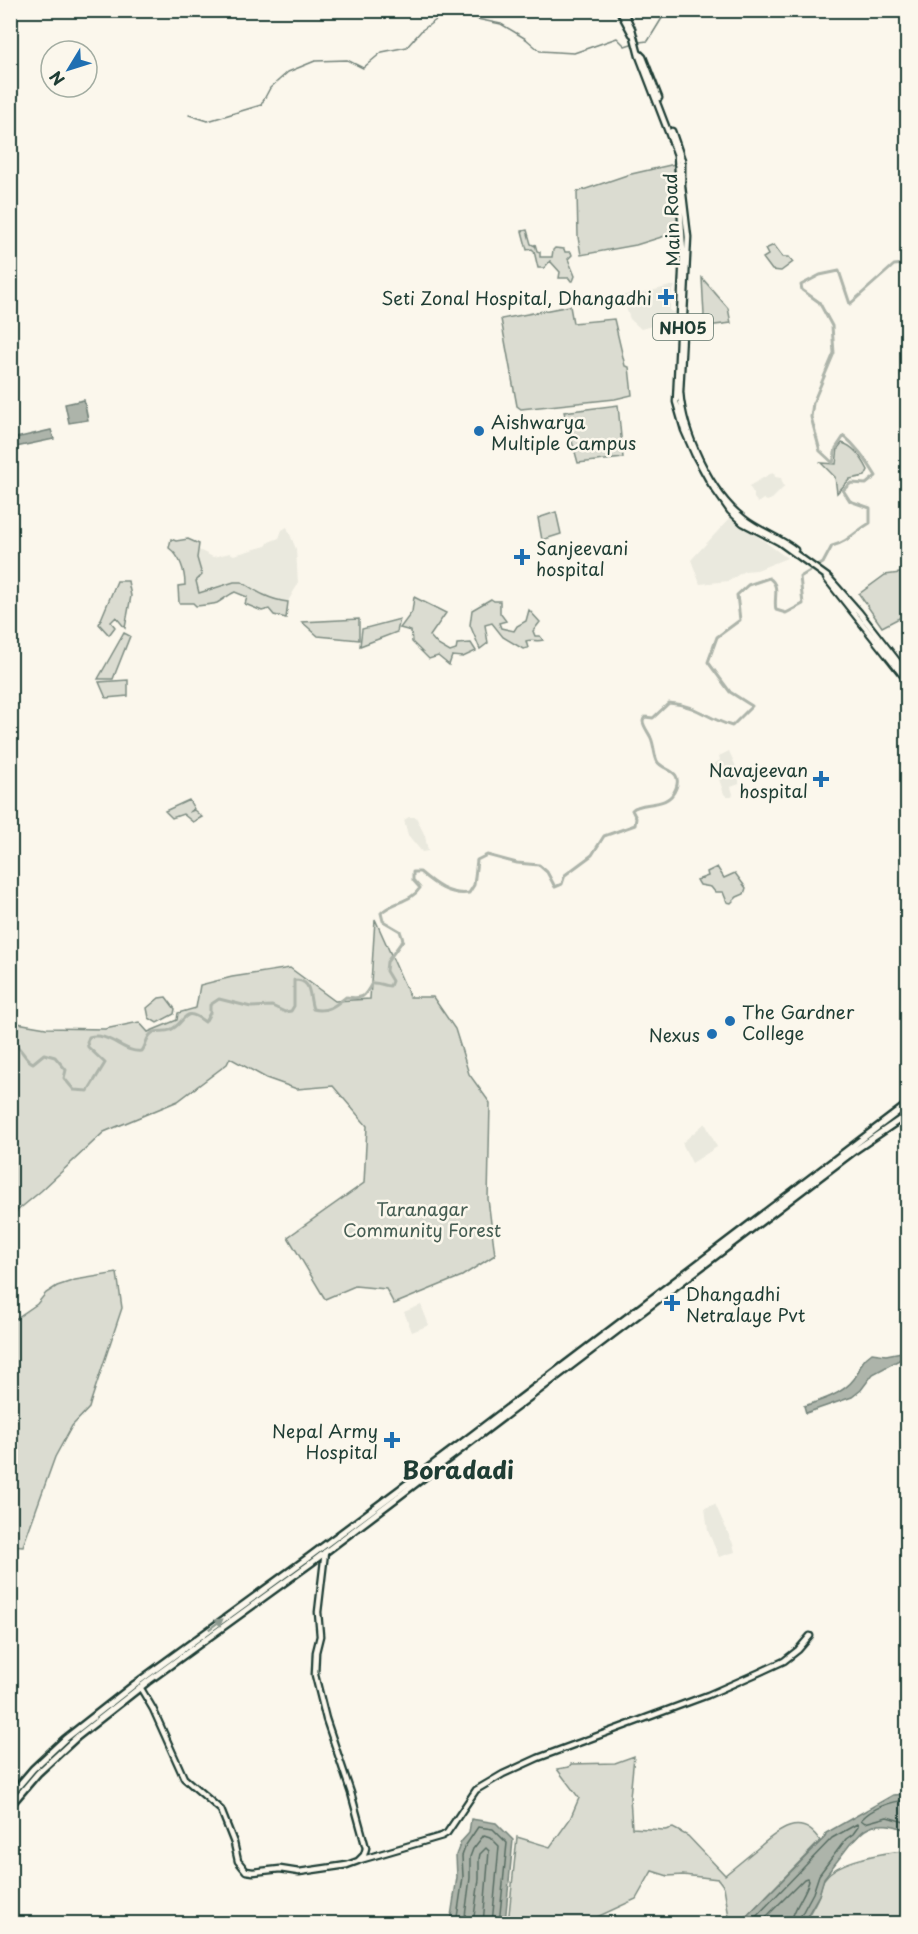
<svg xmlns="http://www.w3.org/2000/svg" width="918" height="1934" viewBox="0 0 918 1934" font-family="'Playpen Sans',sans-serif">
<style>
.built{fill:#eae9de}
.green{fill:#dbdcd1;stroke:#7d8c82;stroke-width:1.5}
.water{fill:#adb4aa;stroke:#74847b;stroke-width:1.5}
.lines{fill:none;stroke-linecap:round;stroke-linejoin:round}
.shore{stroke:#586d63;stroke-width:1.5}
.stream{stroke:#74847b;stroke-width:1.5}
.canal{stroke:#adb4aa;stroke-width:3}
.major-casing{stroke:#1f3d34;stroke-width:9}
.highway-casing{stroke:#1f3d34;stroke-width:10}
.major{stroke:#fbf7ec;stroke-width:4.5}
.highway{stroke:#fbf7ec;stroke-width:5}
.oneway{fill:#8d9a90}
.poi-dot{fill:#1f6fb2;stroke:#fbf7ec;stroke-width:2}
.labels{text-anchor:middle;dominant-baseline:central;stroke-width:5;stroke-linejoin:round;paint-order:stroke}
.shield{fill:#fbf7ec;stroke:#61756b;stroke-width:1.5}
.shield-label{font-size:16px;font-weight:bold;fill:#1f3d34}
.street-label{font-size:18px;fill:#1f3d34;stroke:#fbf7ec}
.poi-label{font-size:18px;fill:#1f3d34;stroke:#fbf7ec;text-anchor:end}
.park-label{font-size:18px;fill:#455d53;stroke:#fbf7ec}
.district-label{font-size:24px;font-weight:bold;fill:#1f3d34;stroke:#fbf7ec}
</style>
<rect width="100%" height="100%" fill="#fbf7ec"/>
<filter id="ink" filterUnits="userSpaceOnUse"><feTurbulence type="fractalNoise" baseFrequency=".0167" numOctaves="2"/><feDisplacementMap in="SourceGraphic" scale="12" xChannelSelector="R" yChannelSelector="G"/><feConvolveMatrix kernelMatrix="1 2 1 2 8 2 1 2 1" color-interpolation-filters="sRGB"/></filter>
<g filter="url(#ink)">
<path class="built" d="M 670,286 L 675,286 L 670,297 L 670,311 L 675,313 L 673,330 L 669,337 L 659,324 L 641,329 L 630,319 L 622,296 L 629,294 L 640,294 Z
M 774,473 L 775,477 L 781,478 L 784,487 L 772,499 L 767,501 L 763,499 L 758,503 L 754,498 L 754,494 L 749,486 L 770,474 Z
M 731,517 L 787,558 L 757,570 L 744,571 L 729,581 L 700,584 L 691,560 Z
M 287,527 L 296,549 L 298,584 L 287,603 L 280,604 L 247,590 L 202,595 L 194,582 L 199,550 L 213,557 L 230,553 L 234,555 L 266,546 L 269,542 L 279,538 L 282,530 Z
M 729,751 L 737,769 L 739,779 L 739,784 L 731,787 L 733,794 L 732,797 L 727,797 L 724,794 L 714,764 L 720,760 L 719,756 Z
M 409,817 L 416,817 L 425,836 L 428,851 L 422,852 L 408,835 L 404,820 Z
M 705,1123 L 717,1147 L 692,1163 L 682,1143 Z
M 421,1305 L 429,1325 L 412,1332 L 404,1312 Z
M 715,1504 L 733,1544 L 735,1552 L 719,1557 L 708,1531 L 705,1508 Z"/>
<path class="green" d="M 675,164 L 681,231 L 636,245 L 581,255 L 578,237 L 577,192 L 627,175 Z
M 527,230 L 531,244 L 535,246 L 535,244 L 537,251 L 540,252 L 540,257 L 552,257 L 553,250 L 555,248 L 564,249 L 565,252 L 571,252 L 572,255 L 568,259 L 575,276 L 573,281 L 571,281 L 569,278 L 559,278 L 560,272 L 550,261 L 544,268 L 538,268 L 534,251 L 532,249 L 527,250 L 522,231 Z
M 774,245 L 783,257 L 789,257 L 793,262 L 781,271 L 772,270 L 763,258 L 768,255 L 765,249 Z
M 702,278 L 728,308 L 731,323 L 698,327 L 704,315 Z
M 570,306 L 573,323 L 614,319 L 625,366 L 629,367 L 632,395 L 615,399 L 521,409 L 517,406 L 501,319 Z
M 618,405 L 623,458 L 578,463 L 564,412 Z
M 842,443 C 854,446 863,460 868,470 L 865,476 L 850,479 L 837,493 L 835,477 L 821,463 L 836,464 L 838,448 Z
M 556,512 L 561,534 L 542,540 L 538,518 Z
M 171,539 L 176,541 L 188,539 L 199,544 L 197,558 L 202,575 L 196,581 L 199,593 L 234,582 L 242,582 C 257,592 270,600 288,602 L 286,618 L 274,615 L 269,609 L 262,611 L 245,604 L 247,597 L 235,592 C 228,595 223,600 217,603 C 210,605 203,605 196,606 L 193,603 L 179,603 L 178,586 L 185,585 C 185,571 180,556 169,548 Z
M 907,572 L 907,614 L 882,627 L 859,594 L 885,575 Z
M 117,581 L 128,581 L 131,596 L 125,628 L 116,617 L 111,622 L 115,627 L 109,635 L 99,624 Z
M 414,597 L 446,613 L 430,636 L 438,645 L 450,652 L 456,650 L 457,644 L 471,643 L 476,651 L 463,657 L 452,656 L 449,665 L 438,656 L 429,659 L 412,642 L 411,631 L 400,628 L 412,612 Z
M 491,599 L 494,601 L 500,601 L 500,613 L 506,621 L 499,623 L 501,628 L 514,631 L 517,626 L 526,621 L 529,610 L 540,622 L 533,631 L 535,636 L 540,636 L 543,640 C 537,642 532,639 526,641 L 528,648 L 523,649 L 503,637 L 492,623 L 485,625 L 488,643 L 480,649 L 470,625 L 472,610 Z
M 359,619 L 359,640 L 318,636 L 302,622 Z
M 400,619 L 397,632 L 360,646 L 362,629 Z
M 124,633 L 130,636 L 113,679 L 98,679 Z
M 128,680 L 128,696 L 106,698 L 99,682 Z
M 189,800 L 194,809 L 189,812 L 194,810 L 202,817 L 193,822 L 183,814 L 172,818 L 165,811 Z
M 717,867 L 724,878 L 735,873 L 746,888 L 744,894 L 737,897 L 731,903 L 727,902 L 723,892 L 715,892 L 711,887 L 700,885 L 697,880 L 708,876 L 707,872 Z
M 375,919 L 410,997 L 433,997 L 455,1029 L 469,1074 L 490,1103 L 488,1199 L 495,1255 L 462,1276 L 394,1304 L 386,1289 L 355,1286 L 325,1299 L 288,1237 L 364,1183 L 367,1126 L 333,1086 L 297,1089 L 266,1078 L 230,1058 L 227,1064 L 178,1101 L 104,1132 L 41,1191 L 11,1216 L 11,1022 L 46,1028 L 105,1029 L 139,1022 L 148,1032 L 177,1020 L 178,1013 L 196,1008 L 200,985 L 232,977 L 290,968 L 335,1001 L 370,999 Z
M 166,997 L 175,1009 L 174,1014 L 157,1023 L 149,1018 L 147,1008 L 159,998 Z
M 117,1273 L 122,1308 L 91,1401 L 89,1408 L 72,1426 L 55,1457 L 23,1546 L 11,1545 L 11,1322 L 37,1304 L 46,1293 L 57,1286 L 75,1280 Z
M 634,1756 L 630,1797 L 632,1828 L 665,1830 L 673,1828 L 688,1836 L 725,1875 C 736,1866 747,1857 758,1848 C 778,1831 801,1811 820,1841 L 740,1923 L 730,1923 L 724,1887 L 718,1879 L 683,1875 L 668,1876 L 652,1871 L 636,1899 L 595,1918 L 569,1921 L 568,1923 L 508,1924 L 517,1837 L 550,1847 L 570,1819 L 579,1798 L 557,1769 L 569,1767 L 571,1764 L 615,1763 Z
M 907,1851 L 907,1923 L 803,1924 C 809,1914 815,1905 819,1895 C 821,1890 821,1882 825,1878 C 838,1860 886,1852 907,1851 Z"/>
<path class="water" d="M 84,400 L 88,420 L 69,423 L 65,404 Z
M 51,430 L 54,439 L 11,448 L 11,439 Z
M 907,1351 L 907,1358 L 901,1359 L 873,1374 L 861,1390 L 852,1397 L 806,1413 L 804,1406 C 820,1401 843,1394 854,1379 C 862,1368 858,1363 872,1353 L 886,1355 Z
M 893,1795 L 907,1794 L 907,1830 C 893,1825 879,1821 865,1830 C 860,1833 857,1839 851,1843 L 824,1878 L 819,1895 L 803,1923 L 740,1923 L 825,1837 L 826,1833 Z
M 471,1819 L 496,1823 L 513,1840 L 505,1923 L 450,1923 L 457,1877 L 456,1855 L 461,1842 L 469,1833 Z"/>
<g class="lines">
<path class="shore" d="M 908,1800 C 891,1801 872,1808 861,1820 L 865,1823 L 887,1817 L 908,1823
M 456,1924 L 463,1877 L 462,1856 L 466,1845 L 478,1827 L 493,1829 L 507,1843 L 499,1924
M 464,1924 L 470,1878 L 470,1857 L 473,1849 L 484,1835 L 490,1837 L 499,1846 L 492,1924
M 473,1924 L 479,1879 L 479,1859 L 480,1854 L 486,1848 L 489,1851 L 483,1924
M 749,1924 L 832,1838 L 857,1824 L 858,1827 L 853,1834 L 846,1839 L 819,1875 L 813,1893 L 799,1919 L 798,1924
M 759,1924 L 804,1879 L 807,1878 L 809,1881 C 805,1896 792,1909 791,1924"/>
<path class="stream" d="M 468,10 L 477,19 L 501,24 L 526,39 L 540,51 L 574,53 L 617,38 L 625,46 L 634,43
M 639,42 L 648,41 L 667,10
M 189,115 L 208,121 L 261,105 L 270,88 L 288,72 L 315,61 L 347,60 L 363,68 L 382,52 L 407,47 L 422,30 L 436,20 L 442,10"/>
<path class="canal" d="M 10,1041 C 23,1047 23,1059 33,1063 L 44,1054 L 55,1057 L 66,1070 L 64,1078 L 74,1090 L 88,1091 L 105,1063 L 88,1047 L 87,1042 L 89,1037 C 109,1031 124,1054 142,1051 C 146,1046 146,1038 151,1034 C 156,1029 164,1033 170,1030 C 187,1023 182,1004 205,1022 L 210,1013 L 210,1005 L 219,999 L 251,1007 L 272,1006 L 285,1012 L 291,1011 L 294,1006 L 294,980 C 313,980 308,995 313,1009 C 327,1013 336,1005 346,997 C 363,999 364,998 372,983 C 379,982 383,986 390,986 L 392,981 L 386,971 L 387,962 L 403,940 L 400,931 L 383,921 L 381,913 C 392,902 411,902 420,888 L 413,880 L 413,872 L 420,872 C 434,884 449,896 469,893 L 474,885 L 477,860 L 487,855 L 517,863 L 539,865 L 547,872 L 555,887 L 562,884 L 565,875 L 592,855 L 604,836 L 635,825 L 636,818 L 632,810 C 642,800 668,810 676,788 C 683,769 662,771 657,761 C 654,754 654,745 651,738 C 649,733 643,726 643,721 C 643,720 644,718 645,717 L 653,718 L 669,703 C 697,705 708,719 732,726 L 752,706 L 730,692 L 708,662 L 717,637 L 740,620 L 737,595 L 748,585 L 769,578 C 781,586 773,598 776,610 L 786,613 L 803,604 L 800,577 L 823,563 L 832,546 C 848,542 856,531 870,523 L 870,508 L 850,501 L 843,490 L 851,483 L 866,484 L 876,476 C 867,461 857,447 844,436 L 836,448 L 833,463 L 820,451 L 811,417 L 813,403 L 834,353 L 832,326 L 819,302 L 802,290 L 801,285 L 820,275 L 839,271 L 850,304 L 894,265 L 904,264 L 908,272"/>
<defs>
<path id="major" d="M 619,10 L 632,34
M 623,10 L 632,29 L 639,56 L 677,155 L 683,252 L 676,402 L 684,430 L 695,455 L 711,484 L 730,511 L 743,523 L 779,542 L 829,578 L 859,612 L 908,675
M 640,54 L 643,57 L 659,98
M 672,131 L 682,160 L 682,186 L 688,237 L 680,392 C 683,433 710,493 744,519 C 759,531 779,537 795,550
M 826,578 L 908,682
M 140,1687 L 153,1709 L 184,1778 L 221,1810 L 234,1843 L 238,1861 L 246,1871 L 253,1872 L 280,1869 L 299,1872 L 347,1865 L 358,1861 L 364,1855 L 366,1848 L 351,1793 L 326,1719 L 315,1675 L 316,1652 L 320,1636 L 318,1612 L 325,1552
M 360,1860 L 442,1836 L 447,1833 L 476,1790 L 503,1774 L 538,1758 L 708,1695 L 758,1673 L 784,1661 L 798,1650 L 810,1636"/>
<path id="highway" d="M 10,1796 L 33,1769 L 65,1739 L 135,1684 L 309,1557 L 463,1442 L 908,1104
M 10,1806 L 38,1773 L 77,1737 L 147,1682 L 311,1563 L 854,1151 L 908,1114"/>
</defs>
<use href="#major" class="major-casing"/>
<use href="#highway" class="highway-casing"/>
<use href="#major" class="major"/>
<use href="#highway" class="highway"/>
</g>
<defs><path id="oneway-solid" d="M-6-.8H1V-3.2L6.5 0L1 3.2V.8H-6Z" transform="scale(1.5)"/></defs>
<use class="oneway" href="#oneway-solid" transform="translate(216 1624) rotate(-37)"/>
</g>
<g class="poi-dot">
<path d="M663 288h6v6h6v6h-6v6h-6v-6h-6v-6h6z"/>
<circle cx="479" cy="431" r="6"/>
<path d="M519 548h6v6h6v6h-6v6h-6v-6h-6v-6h6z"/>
<path d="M818 770h6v6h6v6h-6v6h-6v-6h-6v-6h6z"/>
<circle cx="730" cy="1021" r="6"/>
<circle cx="712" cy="1034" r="6"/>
<path d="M669 1294h6v6h6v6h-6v6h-6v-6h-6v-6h6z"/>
<path d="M389 1431h6v6h6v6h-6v6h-6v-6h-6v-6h6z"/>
</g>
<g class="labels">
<rect class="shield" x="653" y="314" width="60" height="26" rx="4.5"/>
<g class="shield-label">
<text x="683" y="327">NH05</text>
</g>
<g class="street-label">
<text transform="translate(671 220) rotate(-92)">Main Road</text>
</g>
<g class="poi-label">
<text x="652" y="297">Seti Zonal Hospital, Dhangadhi</text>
<text x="491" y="421" text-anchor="start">Aishwarya<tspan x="491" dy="21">Multiple Campus</tspan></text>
<text x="536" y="547" text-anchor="start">Sanjeevani<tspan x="536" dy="21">hospital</tspan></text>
<text x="808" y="769">Navajeevan<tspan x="808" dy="21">hospital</tspan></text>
<text x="742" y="1011" text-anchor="start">The Gardner<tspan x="742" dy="21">College</tspan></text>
<text x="700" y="1034">Nexus</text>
<text x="686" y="1293" text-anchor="start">Dhangadhi<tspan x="686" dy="21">Netralaye Pvt</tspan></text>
<text x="378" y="1430">Nepal Army<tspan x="378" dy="21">Hospital</tspan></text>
</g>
<g class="park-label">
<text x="422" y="1208">Taranagar<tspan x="422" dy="21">Community Forest</tspan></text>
</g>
<g class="district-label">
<text x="458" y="1469">Boradadi</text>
</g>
</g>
<rect width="918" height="1934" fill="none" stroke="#fbf7ec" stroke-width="36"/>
<rect x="18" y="18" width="882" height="1898" fill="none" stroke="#1f3d34" stroke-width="2" filter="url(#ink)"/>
<g transform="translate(69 69) rotate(232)"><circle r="28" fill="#fbf7ec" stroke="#a3ada2" stroke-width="1.5"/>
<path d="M0-4.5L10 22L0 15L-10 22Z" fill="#1f6fb2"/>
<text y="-9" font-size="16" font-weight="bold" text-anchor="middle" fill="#1f3d34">N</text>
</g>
</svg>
